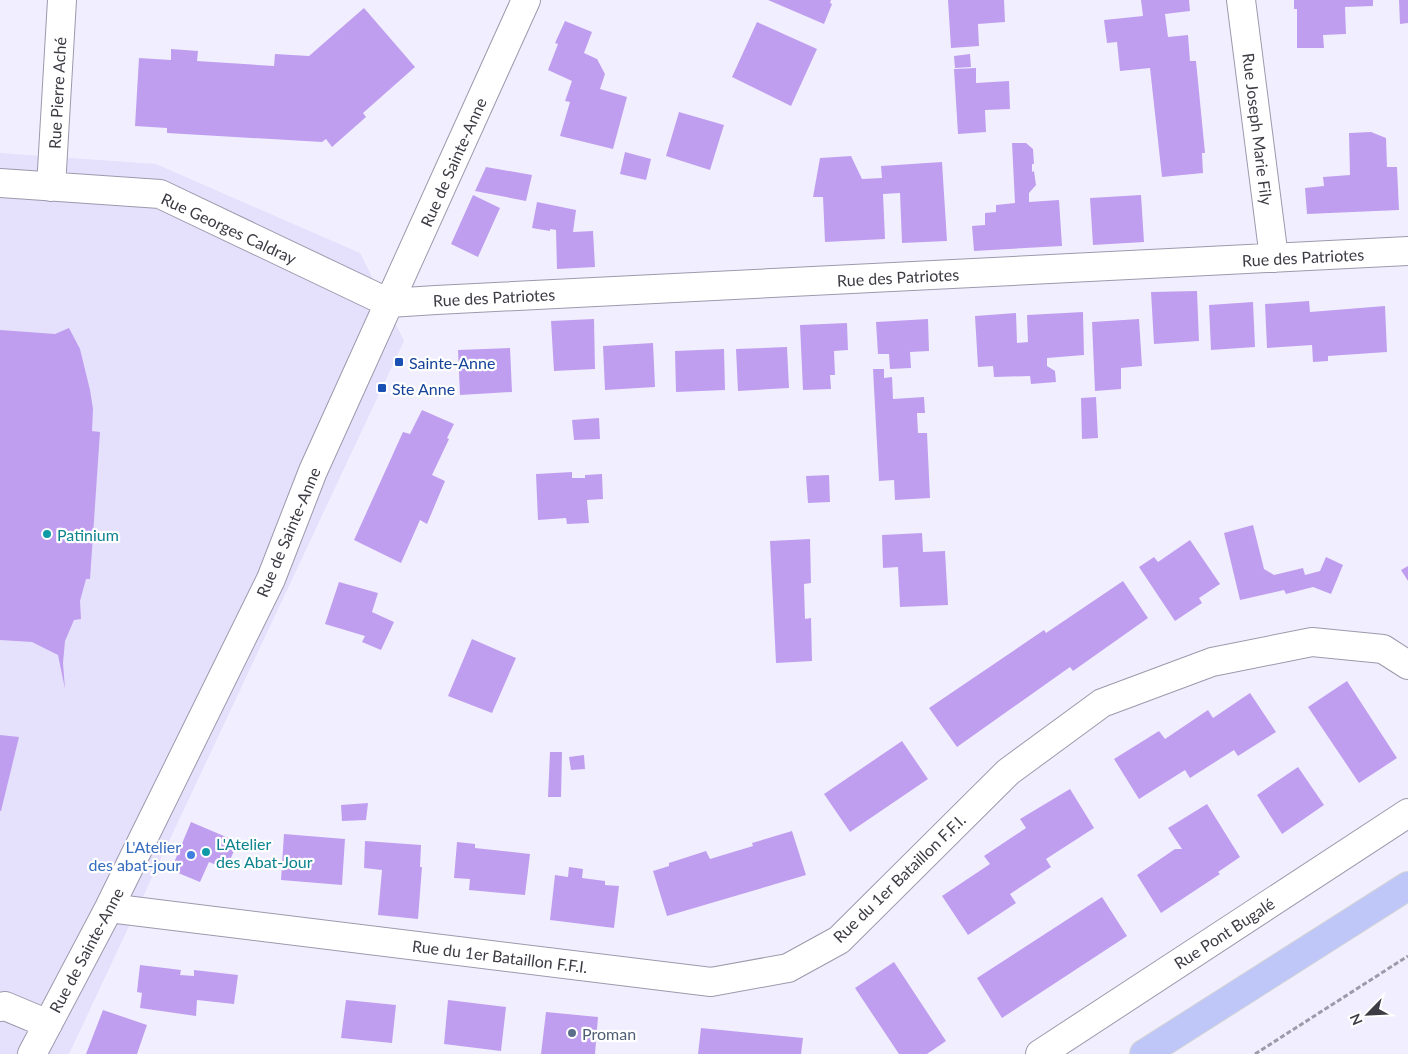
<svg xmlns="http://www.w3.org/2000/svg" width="1408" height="1054" viewBox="0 0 1408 1054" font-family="Lato,sans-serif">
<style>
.built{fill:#e5e0fc}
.building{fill:#c09eef}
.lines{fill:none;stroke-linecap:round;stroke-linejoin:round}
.minor-casing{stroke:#9c99ac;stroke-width:30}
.major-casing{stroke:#d4d4d6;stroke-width:30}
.path{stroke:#9d9ba8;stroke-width:3;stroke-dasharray:5 2.5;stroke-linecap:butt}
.minor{stroke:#fff;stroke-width:28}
.major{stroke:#bec7f7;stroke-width:28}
.transit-dot{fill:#1a4fb4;stroke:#fff;stroke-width:2}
.culture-dot{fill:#0f9aa8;stroke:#fff;stroke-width:2}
.shop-dot{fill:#3f7fe0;stroke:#fff;stroke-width:2}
.service-dot{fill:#5c6f8a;stroke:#fff;stroke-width:2}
.labels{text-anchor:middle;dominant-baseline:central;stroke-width:4.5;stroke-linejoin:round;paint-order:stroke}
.street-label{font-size:16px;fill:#3d3b43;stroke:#fff}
.transit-label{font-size:16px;fill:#164399;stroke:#fff;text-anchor:start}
.culture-label{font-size:16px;fill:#0d838f;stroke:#fff;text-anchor:start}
.shop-label{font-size:16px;fill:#366cbe;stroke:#fff;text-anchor:end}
.service-label{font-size:16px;fill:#4e5e75;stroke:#fff;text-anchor:start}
</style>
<rect width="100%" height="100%" fill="#f1efff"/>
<path class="built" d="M 0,153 L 156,164 L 360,253 L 404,341 L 69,1054 L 0,1054 Z"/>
<path class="building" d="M 768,0 L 831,0 L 830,3 L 832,4 L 824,24 Z
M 948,0 L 1004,0 L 1005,22 L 978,24 L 979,46 L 951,48 Z
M 1141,0 L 1189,0 L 1190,11 L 1165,14 L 1168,37 L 1188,35 L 1190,61 L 1196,61 L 1205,153 L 1202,153 L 1203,173 L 1162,177 L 1150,68 L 1120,71 L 1117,42 L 1107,43 L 1104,20 L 1143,16 Z
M 1294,0 L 1373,0 L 1373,6 L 1345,7 L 1346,34 L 1323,35 L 1324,48 L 1297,48 L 1297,9 L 1294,9 Z
M 1399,0 L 1408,0 L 1408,23 L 1400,24 Z
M 364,8 L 415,67 L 363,113 L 366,117 L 332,147 L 326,139 L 322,142 L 167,133 L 167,128 L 135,126 L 139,58 L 171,60 L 171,49 L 198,51 L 197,61 L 274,66 L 275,54 L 309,56 Z
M 565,21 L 592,32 L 584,53 L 597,59 L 605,74 L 600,89 L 627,97 L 613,149 L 560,136 L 570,102 L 565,101 L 572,81 L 548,70 L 558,44 L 555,43 Z
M 757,22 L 817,49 L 791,106 L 732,77 Z
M 970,54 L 971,67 L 955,68 L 954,56 Z
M 976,68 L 976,83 L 1009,81 L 1010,109 L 985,110 L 986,132 L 958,134 L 954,69 Z
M 679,112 L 724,125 L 710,170 L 666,156 Z
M 1371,132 L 1386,138 L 1387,167 L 1397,167 L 1399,210 L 1307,214 L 1305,188 L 1324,186 L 1323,177 L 1350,175 L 1349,133 Z
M 1012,143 L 1026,143 L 1033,149 L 1034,164 L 1032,164 L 1032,172 L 1034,171 L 1036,185 L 1029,193 L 1029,202 L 1059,200 L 1062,246 L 974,251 L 972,226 L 985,225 L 985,213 L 996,212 L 996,205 L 1015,203 Z
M 625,152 L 651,159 L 646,180 L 620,174 Z
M 851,156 L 862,179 L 882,178 L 881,166 L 942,162 L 947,241 L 902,243 L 900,193 L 883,194 L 885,239 L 825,242 L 823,197 L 813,197 L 820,158 Z
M 486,167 L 532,175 L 526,201 L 475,191 Z
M 473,195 L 500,208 L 478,257 L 451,244 Z
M 1141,195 L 1144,242 L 1093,245 L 1090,198 Z
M 537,202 L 576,210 L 573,232 L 593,231 L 595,267 L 557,269 L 556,230 L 550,229 L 550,231 L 532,228 Z
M 1197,291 L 1199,341 L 1154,344 L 1151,292 Z
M 1309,301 L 1310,312 L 1385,306 L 1387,352 L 1328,356 L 1328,361 L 1313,362 L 1312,345 L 1267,348 L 1265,304 Z
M 1253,302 L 1255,347 L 1211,350 L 1209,305 Z
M 1083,312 L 1084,355 L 1047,358 L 1047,366 L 1055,371 L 1056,382 L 1031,384 L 1030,376 L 994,377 L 993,366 L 978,367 L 975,316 L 1016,313 L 1017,343 L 1028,342 L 1027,315 Z
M 594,319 L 595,369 L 554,371 L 551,321 Z
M 928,319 L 929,351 L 910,352 L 911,368 L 890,369 L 889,354 L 878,354 L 876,322 Z
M 1139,319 L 1142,366 L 1121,368 L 1121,389 L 1095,391 L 1092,322 Z
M 847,323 L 848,350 L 834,351 L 835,375 L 830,375 L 831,389 L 803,390 L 800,325 Z
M 69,328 L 80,349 L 90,390 L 93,409 L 92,431 L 100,432 L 90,579 L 86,579 L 80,601 L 81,619 L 74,620 L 65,641 L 63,663 L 65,689 L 58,655 L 32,642 L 0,640 L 0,330 L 55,334 Z
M 653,343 L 655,387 L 605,390 L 603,346 Z
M 787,347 L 789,388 L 738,391 L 736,349 Z
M 510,348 L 512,392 L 460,395 L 458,350 Z
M 724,349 L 725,390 L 676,392 L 675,351 Z
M 873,369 L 884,369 L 884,378 L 892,377 L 893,399 L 924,397 L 925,413 L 917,413 L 918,433 L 927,433 L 930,498 L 895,500 L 894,480 L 879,481 Z
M 1096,397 L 1098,438 L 1082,439 L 1081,398 Z
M 422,410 L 454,424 L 447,438 L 449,439 L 432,475 L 445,481 L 427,524 L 420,520 L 401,563 L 354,540 L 403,432 L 410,434 Z
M 599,418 L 600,439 L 574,440 L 572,420 Z
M 572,472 L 572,478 L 585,478 L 585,475 L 602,474 L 603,499 L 587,500 L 589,523 L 567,524 L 566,518 L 538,520 L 536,474 Z
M 829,475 L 830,502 L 808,503 L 806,476 Z
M 1253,525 L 1264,569 L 1274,575 L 1303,568 L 1305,575 L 1320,571 L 1326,557 L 1343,565 L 1331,594 L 1313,587 L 1286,594 L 1284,590 L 1240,600 L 1224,533 Z
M 922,533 L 923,552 L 945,551 L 948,605 L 900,607 L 898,567 L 883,568 L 882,535 Z
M 810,539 L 811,583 L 804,584 L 805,619 L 811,618 L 812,661 L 776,663 L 770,541 Z
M 1190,540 L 1220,584 L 1199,598 L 1202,603 L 1175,621 L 1139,567 L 1154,557 L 1158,562 Z
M 1408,566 L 1408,581 L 1401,570 Z
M 1123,581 L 1148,618 L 1073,671 L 1070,667 L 957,747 L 929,708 L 1044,630 L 1046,633 Z
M 339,582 L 378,593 L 372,612 L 394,622 L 381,650 L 362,642 L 365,636 L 325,624 Z
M 472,639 L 516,658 L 492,713 L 448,696 Z
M 1347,681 L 1397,758 L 1359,783 L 1308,707 Z
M 1250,693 L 1276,732 L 1238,756 L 1234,750 L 1190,778 L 1185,770 L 1139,799 L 1114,759 L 1159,731 L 1165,739 L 1208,710 L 1213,718 Z
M 0,735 L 19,737 L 1,811 L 0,811 Z
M 902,741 L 928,779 L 850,832 L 824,794 Z
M 550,752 L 562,752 L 561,797 L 548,797 Z
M 584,755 L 585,769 L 571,770 L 569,757 Z
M 1298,767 L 1324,805 L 1282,834 L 1257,795 Z
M 1070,789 L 1094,828 L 1046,859 L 1051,867 L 1010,894 L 1016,903 L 968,935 L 942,896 L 990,864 L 984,856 L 1026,828 L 1020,819 Z
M 368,803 L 366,820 L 342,821 L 341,805 Z
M 1207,804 L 1240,857 L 1218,872 L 1220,874 L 1161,913 L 1137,875 L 1175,849 L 1182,849 L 1168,828 Z
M 191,822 L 238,842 L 226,869 L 209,862 L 200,882 L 171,870 Z
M 792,831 L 806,875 L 667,916 L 653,871 L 669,866 L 669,863 L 706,851 L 710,859 L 753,846 L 752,843 Z
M 284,834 L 345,839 L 342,885 L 281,880 Z
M 365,841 L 421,845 L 420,867 L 422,867 L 418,919 L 378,915 L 382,870 L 364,868 Z
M 457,842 L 475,844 L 475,848 L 530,854 L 525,895 L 469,890 L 470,879 L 454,878 Z
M 569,867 L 583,869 L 582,878 L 605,881 L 605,885 L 619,886 L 614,928 L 550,920 L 555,875 L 568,877 Z
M 1102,897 L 1127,936 L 1002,1018 L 977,978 Z
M 894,962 L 946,1041 L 927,1054 L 899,1054 L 855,988 Z
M 140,965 L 181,970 L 180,975 L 194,976 L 194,970 L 238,975 L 234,1004 L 197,1000 L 196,1016 L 140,1008 L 142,993 L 137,992 Z
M 346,1000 L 396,1005 L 392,1043 L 341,1038 Z
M 448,1000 L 506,1007 L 501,1051 L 444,1044 Z
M 103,1010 L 147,1025 L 137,1054 L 86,1054 Z
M 546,1012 L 598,1017 L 595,1054 L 541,1054 Z
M 701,1028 L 803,1038 L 801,1054 L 698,1054 Z"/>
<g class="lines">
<defs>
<path id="minor" d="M 1241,0 L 1274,258
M 0,183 L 160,194 L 389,303 L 436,300 L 1408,251
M 51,187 L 62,0
M 109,908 L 711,982 L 788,968 L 839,940 L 1008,772 L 1102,703 L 1212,662 L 1312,642 L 1383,649 L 1408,665
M 0,1007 L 5,1006 L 48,1024
M 32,1054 L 109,908 L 271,579 L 313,471 L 526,0
M 1040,1054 L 1408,813"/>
<path id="major" d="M 1144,1054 L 1408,886"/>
</defs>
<use href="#minor" class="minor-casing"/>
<use href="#major" class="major-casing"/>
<path class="path" d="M 1255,1054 L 1408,956"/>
<use href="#minor" class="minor"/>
<use href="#major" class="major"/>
</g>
<g class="transit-dot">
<rect x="394" y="357" width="10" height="10" rx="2.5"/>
<rect x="377" y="383" width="10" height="10" rx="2.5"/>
</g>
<g class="culture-dot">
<circle cx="47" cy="534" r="5"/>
<circle cx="206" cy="852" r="5"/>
</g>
<circle class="shop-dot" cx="191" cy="855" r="5"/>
<circle class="service-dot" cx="572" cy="1033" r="5"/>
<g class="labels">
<g class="street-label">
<text transform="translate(57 93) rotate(-87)">Rue Pierre Aché</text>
<text transform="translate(1258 129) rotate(83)">Rue Joseph Marie Fily</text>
<text transform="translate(453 162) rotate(-66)">Rue de Sainte-Anne</text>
<text transform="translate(229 228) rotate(25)">Rue Georges Caldray</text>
<text transform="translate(1303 257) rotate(-3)">Rue des Patriotes</text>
<text transform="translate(898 277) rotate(-3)">Rue des Patriotes</text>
<text transform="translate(494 297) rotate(-3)">Rue des Patriotes</text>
<text transform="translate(288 532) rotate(-67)">Rue de Sainte-Anne</text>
<text transform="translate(899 878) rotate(-44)">Rue du 1er Bataillon F.F.I.</text>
<text transform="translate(1224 933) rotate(-33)">Rue Pont Bugalé</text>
<text transform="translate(86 950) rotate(-62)">Rue de Sainte-Anne</text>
<text transform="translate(500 956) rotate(7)">Rue du 1er Bataillon F.F.I.</text>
</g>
<g class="transit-label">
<text x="409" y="362">Sainte-Anne</text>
<text x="392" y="388">Ste Anne</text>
</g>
<g class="culture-label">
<text x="57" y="534">Patinium</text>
<text x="216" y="843">L'Atelier<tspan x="216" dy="18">des Abat-Jour</tspan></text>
</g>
<g class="shop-label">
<text x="181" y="846">L'Atelier<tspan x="181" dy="18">des abat-jour</tspan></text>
</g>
<g class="service-label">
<text x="582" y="1033">Proman</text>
</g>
</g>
<g transform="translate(1368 1014) rotate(246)" stroke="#ffffff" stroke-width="4" paint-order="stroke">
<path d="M0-4L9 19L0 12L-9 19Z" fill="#3d3b43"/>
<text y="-8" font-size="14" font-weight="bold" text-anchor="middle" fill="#3d3b43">N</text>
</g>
</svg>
